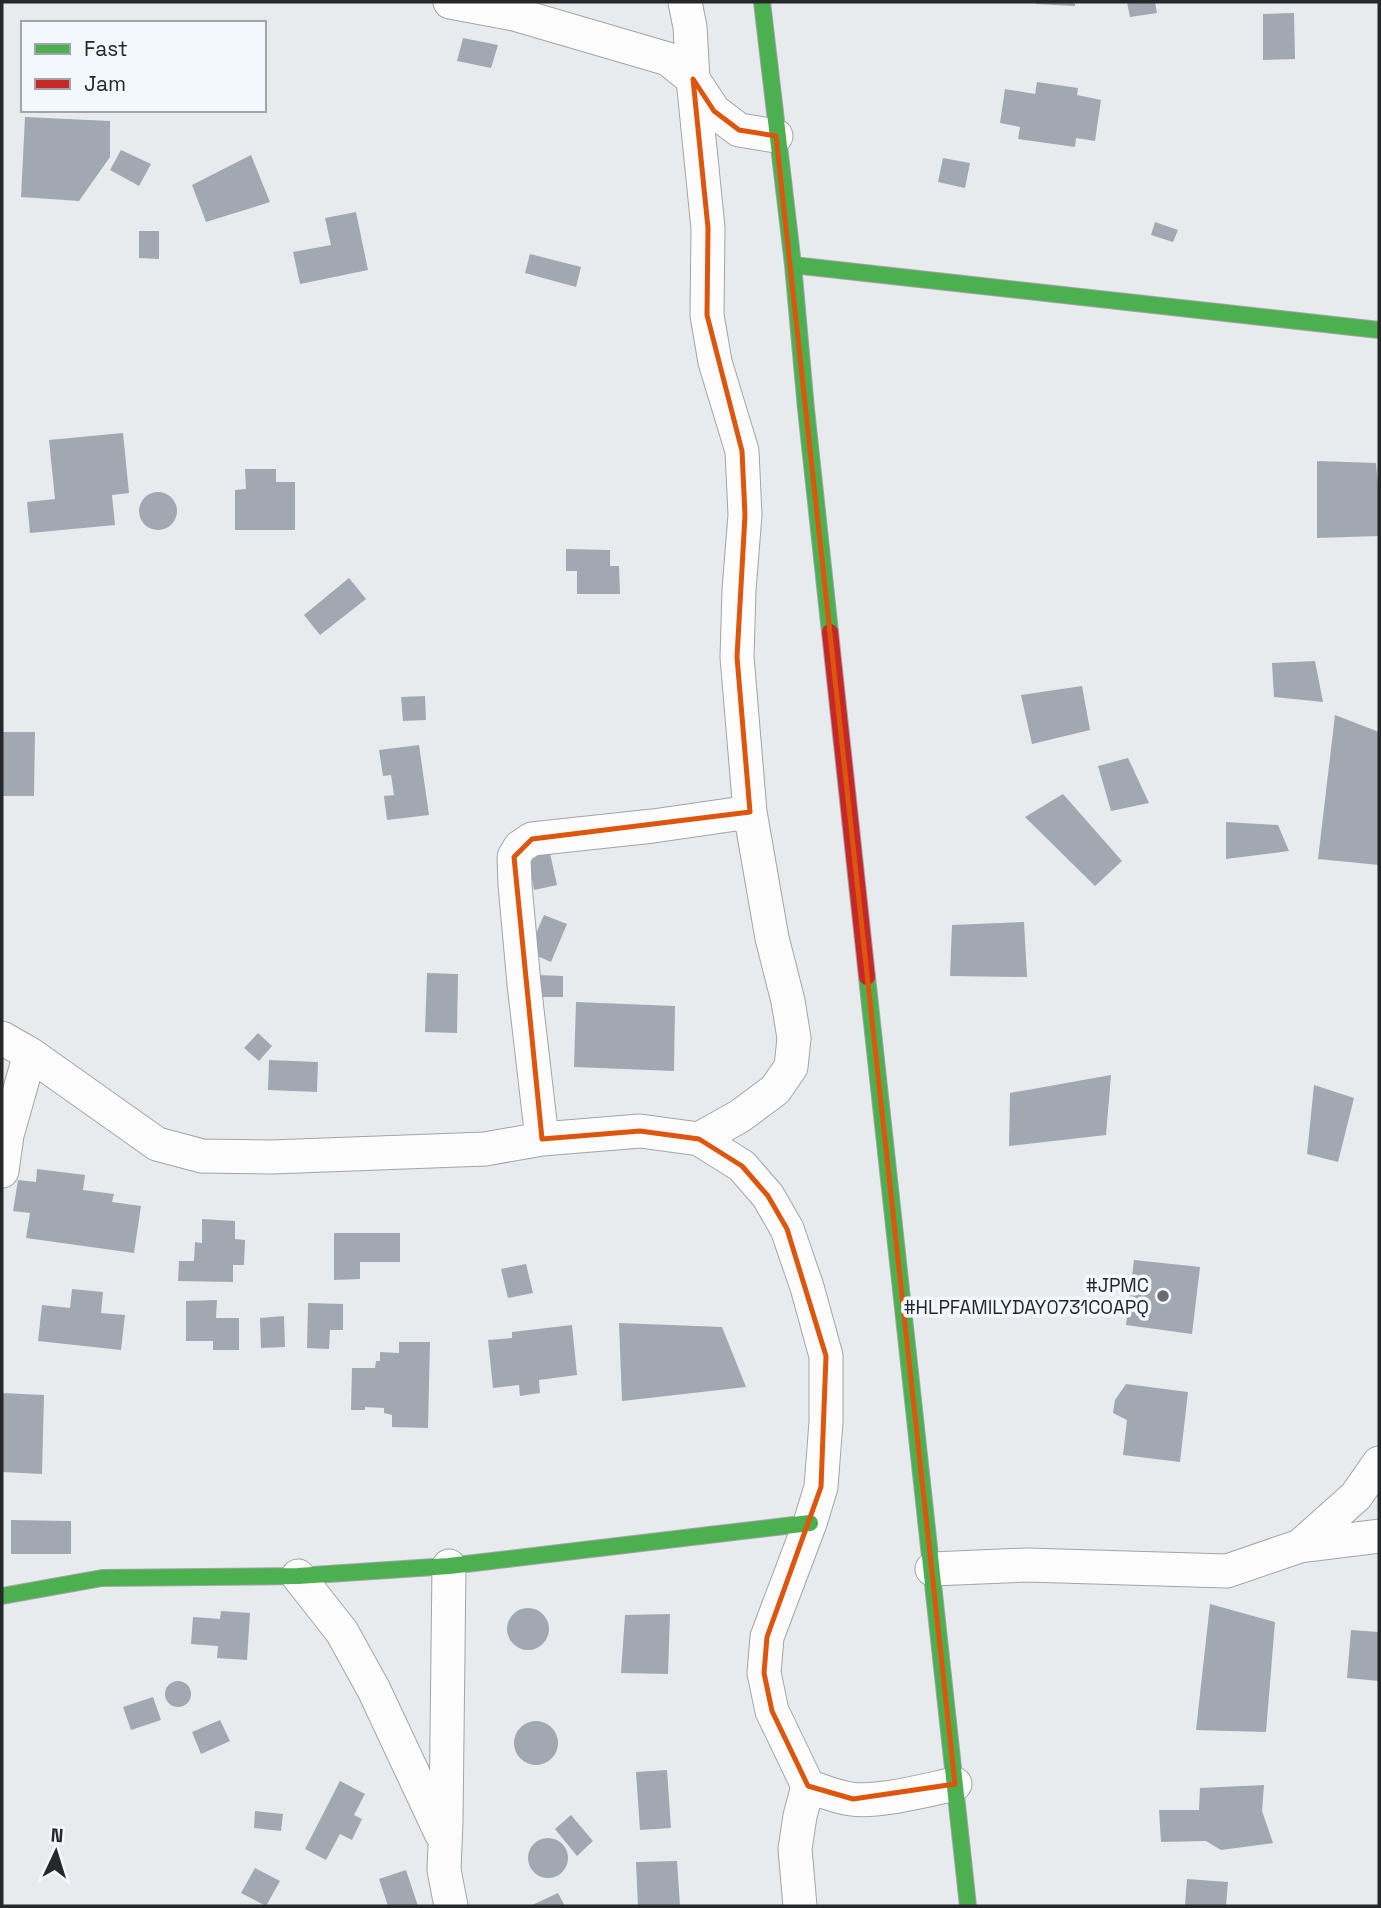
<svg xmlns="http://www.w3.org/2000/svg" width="1381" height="1908" viewBox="0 0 1381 1908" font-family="'Space Grotesk',sans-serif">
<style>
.building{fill:#a1a8b2}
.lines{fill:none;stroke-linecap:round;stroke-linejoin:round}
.street-casing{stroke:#a2a4a6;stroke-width:35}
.fast-casing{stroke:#a2a4a6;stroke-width:18}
.jam-casing{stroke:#a2a4a6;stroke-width:18}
.street{stroke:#fcfcfc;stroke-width:33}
.fast{stroke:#4caf50;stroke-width:16}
.jam{stroke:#c62828;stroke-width:16}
.marked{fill:none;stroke:#de560d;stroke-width:5;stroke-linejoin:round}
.poi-dot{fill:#696c6e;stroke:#f3f7fe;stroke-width:2.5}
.labels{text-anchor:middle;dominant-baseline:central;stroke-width:7;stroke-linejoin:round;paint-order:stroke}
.poi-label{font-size:19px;fill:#252729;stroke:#f3f7fe;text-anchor:end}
</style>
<rect width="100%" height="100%" fill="#e8ebee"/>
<path class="building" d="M 1036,2 L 1075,2 L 1075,6 L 1036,4 Z
M 1127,2 L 1155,2 L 1157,13 L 1130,17 Z
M 1294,13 L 1295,59 L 1263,60 L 1263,14 Z
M 463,38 L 498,45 L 491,68 L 457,61 Z
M 1037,82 L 1078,88 L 1077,95 L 1101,100 L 1095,141 L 1076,138 L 1075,147 L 1018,139 L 1020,127 L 1000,123 L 1005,89 L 1035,94 Z
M 25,117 L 110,121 L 110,157 L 79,201 L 21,197 Z
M 121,150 L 151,164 L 139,186 L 110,170 Z
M 251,155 L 270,202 L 206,222 L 192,185 Z
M 943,158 L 970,163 L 965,188 L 938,182 Z
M 356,212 L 368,270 L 300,284 L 293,252 L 331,245 L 325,218 Z
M 1155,222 L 1178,230 L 1173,242 L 1151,235 Z
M 139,231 L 159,231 L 159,259 L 139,258 Z
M 530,254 L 581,267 L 576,287 L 525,273 Z
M 123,433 L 129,493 L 112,495 L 115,525 L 30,533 L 27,502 L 55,499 L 49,440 Z
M 1317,461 L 1376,463 L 1379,494 L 1379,536 L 1317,538 Z
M 245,469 L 276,469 L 276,482 L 295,482 L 295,530 L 235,530 L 235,490 L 246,489 Z
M139 511a19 19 0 1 1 38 0a19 19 0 1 1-38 0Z
M 566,549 L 610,550 L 610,566 L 619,566 L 620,594 L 577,594 L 577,571 L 566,571 Z
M 349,578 L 366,599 L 320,635 L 304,615 Z
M 1315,661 L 1323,702 L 1274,697 L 1272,663 Z
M 1082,686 L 1090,730 L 1032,744 L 1021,695 Z
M 425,696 L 426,720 L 403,721 L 401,697 Z
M 1335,715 L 1379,732 L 1379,865 L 1318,859 Z
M 2,732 L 35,732 L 34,796 L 2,796 Z
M 419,745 L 429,815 L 387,820 L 384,796 L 394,795 L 391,775 L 383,776 L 379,750 Z
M 1128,758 L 1149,803 L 1111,811 L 1098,766 Z
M 1063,794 L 1122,861 L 1095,886 L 1025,817 Z
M 1226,822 L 1278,825 L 1289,851 L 1226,859 Z
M 550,853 L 557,885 L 534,890 L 528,858 Z
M 544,915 L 567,924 L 551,962 L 528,952 Z
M 1024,922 L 1027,977 L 950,976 L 952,925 Z
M 427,973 L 458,974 L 457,1033 L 425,1032 Z
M 538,975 L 563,976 L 563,997 L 538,997 Z
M 576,1002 L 675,1006 L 674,1071 L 574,1067 Z
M 258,1033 L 272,1046 L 259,1061 L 244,1048 Z
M 269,1060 L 318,1062 L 317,1092 L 268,1090 Z
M 1111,1075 L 1106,1135 L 1009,1146 L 1010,1093 Z
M 1314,1085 L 1354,1098 L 1338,1162 L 1307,1154 Z
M 37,1169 L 85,1175 L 83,1190 L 114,1194 L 112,1202 L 141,1206 L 134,1253 L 26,1238 L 30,1213 L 13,1211 L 18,1180 L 36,1182 Z
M 202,1219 L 235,1221 L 235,1239 L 245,1240 L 244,1265 L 233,1265 L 233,1282 L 178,1281 L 179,1261 L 194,1261 L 195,1242 L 202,1243 Z
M 334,1233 L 400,1233 L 400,1262 L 360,1262 L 360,1279 L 334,1280 Z
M 1134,1260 L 1200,1267 L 1192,1334 L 1126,1325 Z
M 526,1264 L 533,1293 L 508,1298 L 501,1269 Z
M 72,1289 L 103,1292 L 101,1313 L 125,1315 L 121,1350 L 38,1341 L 42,1305 L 70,1308 Z
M 217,1300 L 216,1318 L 239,1318 L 239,1350 L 213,1350 L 213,1341 L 186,1341 L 186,1301 Z
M 308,1303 L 343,1304 L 343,1330 L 330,1330 L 329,1349 L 307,1348 Z
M 284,1316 L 285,1347 L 261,1348 L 260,1318 Z
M 619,1323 L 722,1327 L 746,1387 L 622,1401 Z
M 572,1325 L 577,1375 L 539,1380 L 540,1393 L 520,1396 L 519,1385 L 493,1388 L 488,1340 L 512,1338 L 512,1332 Z
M 399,1342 L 430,1342 L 428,1428 L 392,1427 L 392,1415 L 384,1413 L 384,1408 L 365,1407 L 365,1410 L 351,1410 L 352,1368 L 375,1368 L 376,1361 L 380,1361 L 380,1352 L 399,1353 Z
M 1126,1384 L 1188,1392 L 1180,1462 L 1123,1455 L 1127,1420 L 1113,1413 L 1115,1400 Z
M 2,1393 L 44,1395 L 42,1474 L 2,1472 Z
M 11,1520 L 71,1521 L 71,1554 L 11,1554 Z
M 1210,1604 L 1275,1622 L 1266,1732 L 1196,1730 Z
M507 1629a21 21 0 1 1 42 0a21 21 0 1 1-42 0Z
M 221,1611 L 250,1613 L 247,1660 L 217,1658 L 218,1646 L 191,1644 L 193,1617 L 220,1619 Z
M 670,1614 L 668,1674 L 621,1673 L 625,1615 Z
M 1351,1630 L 1379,1632 L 1379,1681 L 1347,1678 Z
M165 1694a13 13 0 1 1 26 0a13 13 0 1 1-26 0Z
M 153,1697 L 161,1720 L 131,1730 L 123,1707 Z
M 220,1720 L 230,1741 L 201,1754 L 192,1732 Z
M514 1743a22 22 0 1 1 44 0a22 22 0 1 1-44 0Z
M 667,1770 L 671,1828 L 640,1830 L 636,1772 Z
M 340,1781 L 365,1794 L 354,1815 L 362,1819 L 352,1840 L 340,1834 L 326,1860 L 305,1849 Z
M 1264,1785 L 1262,1811 L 1273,1843 L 1221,1850 L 1206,1841 L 1161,1842 L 1159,1810 L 1199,1810 L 1200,1788 Z
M 255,1811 L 283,1814 L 281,1831 L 254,1828 Z
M 571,1815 L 593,1841 L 577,1856 L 555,1829 Z
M528 1858a20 20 0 1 1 40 0a20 20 0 1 1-40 0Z
M 677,1861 L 680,1906 L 638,1906 L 636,1862 Z
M 255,1868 L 280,1881 L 266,1906 L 241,1893 Z
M 406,1870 L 418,1906 L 388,1906 L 379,1879 Z
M 1187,1879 L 1228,1882 L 1226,1906 L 1185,1906 Z
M 558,1893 L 565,1906 L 530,1906 Z"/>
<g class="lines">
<defs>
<path id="street" d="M 450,2 L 514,14 L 668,59 L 693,79 L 714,111 L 739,130 L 776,136
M 685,2 L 690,27 L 693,79 L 708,228 L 707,315 L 715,362 L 742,451 L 745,515 L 739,590 L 737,657 L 750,812 L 772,938 L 788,1001 L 794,1038 L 791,1067 L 775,1090 L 740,1116 L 699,1139
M 2,1038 L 30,1054 L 157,1144 L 202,1156 L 272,1157 L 485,1149 L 542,1139 L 640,1131 L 699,1139 L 742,1166 L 768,1196 L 787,1229 L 807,1287 L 826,1356 L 826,1422 L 821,1487 L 810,1523 L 767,1637 L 764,1673 L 772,1711 L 808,1786 C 822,1791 836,1797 851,1799 C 879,1803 926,1790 955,1784
M 542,1139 L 524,984 L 515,885 L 514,857 L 520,847 L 532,839 L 653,826 L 750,812
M 2,1171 L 7,1135 L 30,1054
M 1300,1546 L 1379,1536
M 449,1566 L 446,1821 L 444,1870 L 451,1906
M 932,1569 L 1027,1565 L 1227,1571 L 1300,1546 L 1356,1496 L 1379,1463
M 298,1576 L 342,1632 L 374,1690 L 441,1833
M 800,1906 L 795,1849 L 800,1816 L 808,1786"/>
<path id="fast" d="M 762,2 L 793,265 L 806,409 L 830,632
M 793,265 L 1379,330
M 867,977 L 968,1906
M 2,1596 L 102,1578 L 298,1576 L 449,1566 L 810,1523"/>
<path id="jam" d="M 830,632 L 867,977"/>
</defs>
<use href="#street" class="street-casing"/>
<use href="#fast" class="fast-casing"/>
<use href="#jam" class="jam-casing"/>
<use href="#street" class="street"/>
<use href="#fast" class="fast"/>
<use href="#jam" class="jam"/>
</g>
<path class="marked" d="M 693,79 L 714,111 L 739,130 L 776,136 L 955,1784 L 853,1799 L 808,1786 L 772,1711 L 764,1673 L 767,1637 L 821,1487 L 826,1356 L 787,1229 L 768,1196 L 742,1166 L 699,1139 L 640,1131 L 542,1139 L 514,857 L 532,839 L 750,812 L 737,657 L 745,515 L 742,451 L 707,315 L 708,228 Z"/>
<circle class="poi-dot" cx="1163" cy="1296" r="7"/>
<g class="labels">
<g class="poi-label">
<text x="1149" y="1285">#JPMC<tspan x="1149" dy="22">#HLPFAMILYDAY0731COAPQ</tspan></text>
</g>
</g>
<rect width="1381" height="1908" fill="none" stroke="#252729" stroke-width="7"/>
<rect x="21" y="21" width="245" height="91" fill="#f3f7fe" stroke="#a1a4a9" stroke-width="2"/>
<rect x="35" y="44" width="35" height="10" fill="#4caf50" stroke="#a1a4a9" stroke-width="2"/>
<text x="84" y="56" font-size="21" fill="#252729">Fast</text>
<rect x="35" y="79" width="35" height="10" fill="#c62828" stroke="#a1a4a9" stroke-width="2"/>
<text x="84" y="91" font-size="21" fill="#252729">Jam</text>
<g transform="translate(56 1852) rotate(4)" stroke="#f3f7fe" stroke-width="5" paint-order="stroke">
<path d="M0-5L12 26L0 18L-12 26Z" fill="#252729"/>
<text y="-10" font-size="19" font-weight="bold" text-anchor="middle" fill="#252729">N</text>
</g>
</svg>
